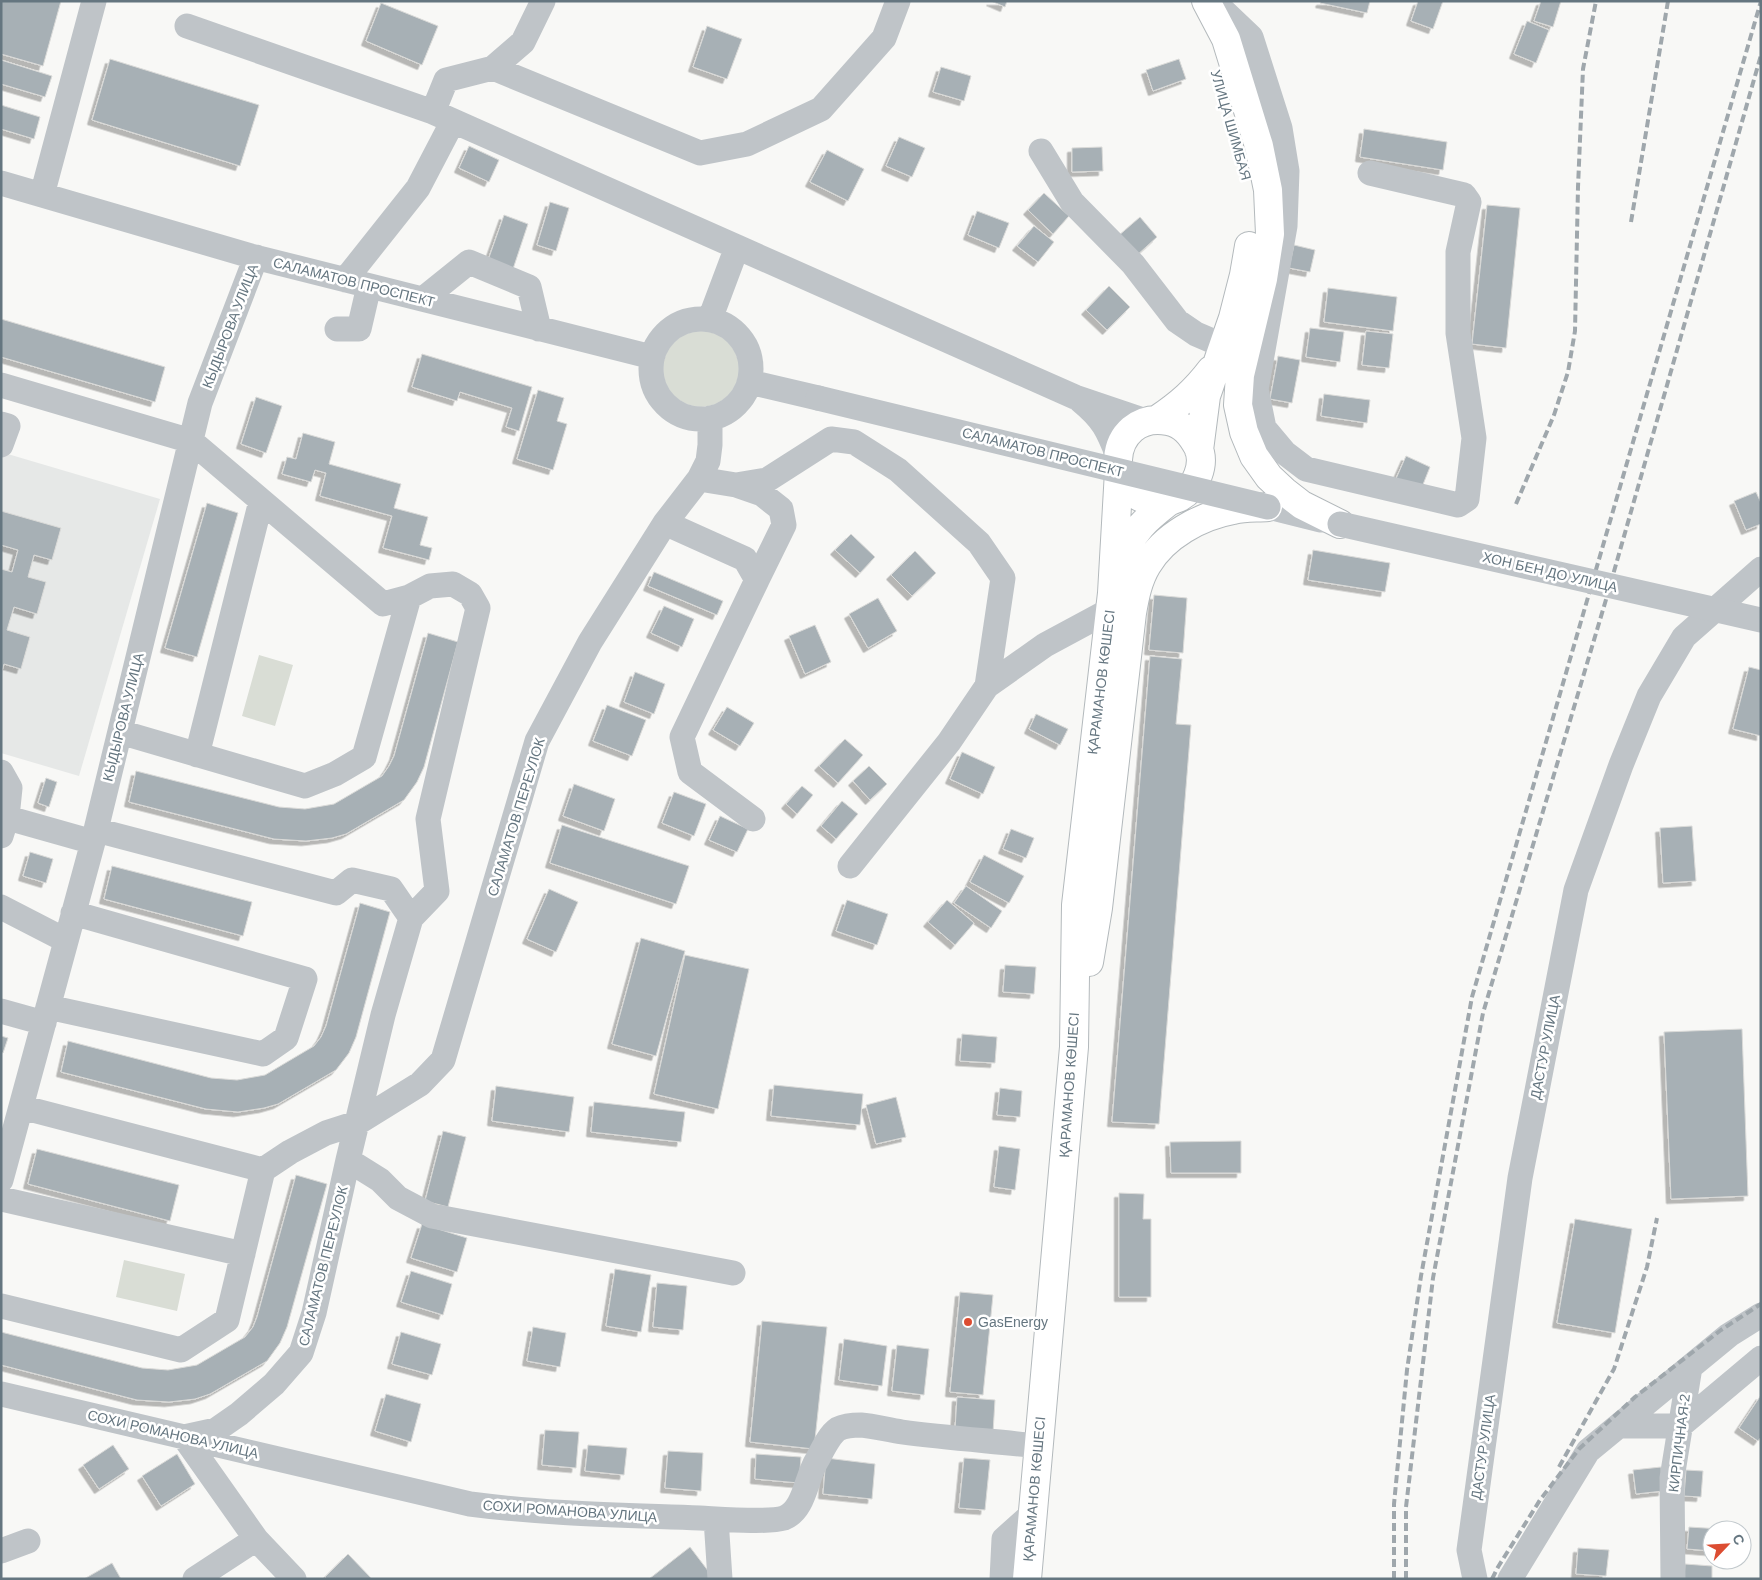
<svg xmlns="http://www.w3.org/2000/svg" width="1762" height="1580" viewBox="0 0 1762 1580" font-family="Arial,sans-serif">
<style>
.built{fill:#e6e8e7}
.green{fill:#d9ddd5}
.building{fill:#a7b0b5;stroke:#dadad8;filter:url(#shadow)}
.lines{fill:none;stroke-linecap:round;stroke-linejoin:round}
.major-casing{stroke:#b3b9bc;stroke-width:30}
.minor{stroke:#bfc4c8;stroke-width:25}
.major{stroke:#fff;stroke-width:28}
.rail{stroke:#9fa7ac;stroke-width:4;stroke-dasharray:8 4;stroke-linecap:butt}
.minor-bridge{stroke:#bfc4c8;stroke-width:25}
.poi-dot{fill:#dc4d32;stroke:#fff;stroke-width:2}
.labels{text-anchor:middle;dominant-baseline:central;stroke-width:5;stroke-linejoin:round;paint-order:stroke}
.street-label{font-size:14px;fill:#657680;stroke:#fff}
.poi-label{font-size:14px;fill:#657680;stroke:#fff;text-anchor:start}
</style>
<defs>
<filter id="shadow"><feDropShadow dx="-4.5" dy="4.5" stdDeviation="0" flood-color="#0004"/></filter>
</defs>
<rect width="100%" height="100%" fill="#f8f8f6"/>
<path class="built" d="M 1,452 L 160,499 L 79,776 L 1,753 Z"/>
<path class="green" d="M663 369a38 38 0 1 1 76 0a38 38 0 1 1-76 0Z
M 259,655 L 293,665 L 275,726 L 242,716 Z
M 124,1260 L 185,1274 L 177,1311 L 116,1297 Z"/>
<path class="building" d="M 1,1 L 61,1 L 43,66 L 1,54 Z
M 991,1 L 1007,1 L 1005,7 Z
M 1321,1 L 1370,1 L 1367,13 L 1320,3 Z
M 1418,1 L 1443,1 L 1433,29 L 1411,21 Z
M 1541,1 L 1561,1 L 1553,27 L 1534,21 Z
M 381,3 L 438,26 L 422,65 L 366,41 Z
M 1527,21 L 1549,30 L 1536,63 L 1514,54 Z
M 707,26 L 742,39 L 727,79 L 693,67 Z
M 110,59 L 259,105 L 240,166 L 92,120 Z
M 1179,59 L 1186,79 L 1153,91 L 1146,70 Z
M 1,60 L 52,76 L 45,97 L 1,84 Z
M 941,67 L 971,76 L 964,101 L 933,92 Z
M 1,105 L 40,117 L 34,139 L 1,129 Z
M 1364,129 L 1447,142 L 1443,170 L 1360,157 Z
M 899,137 L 925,148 L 912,177 L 886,166 Z
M 469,146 L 499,160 L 489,182 L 459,168 Z
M 1102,147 L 1103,171 L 1072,172 L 1072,148 Z
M 827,150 L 864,169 L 848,201 L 810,182 Z
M 1044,193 L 1069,216 L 1053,234 L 1028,210 Z
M 550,202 L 569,208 L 556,251 L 537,245 Z
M 1487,205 L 1520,208 L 1506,348 L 1472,344 Z
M 977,211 L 1009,223 L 999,248 L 968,235 Z
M 504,215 L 528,224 L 512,272 L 487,263 Z
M 1140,217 L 1157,237 L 1135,257 L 1117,237 Z
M 1034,226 L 1054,242 L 1038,262 L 1017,246 Z
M 1294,245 L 1315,250 L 1310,272 L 1289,268 Z
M 1109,286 L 1130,307 L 1107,330 L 1086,310 Z
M 1328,288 L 1397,297 L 1393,331 L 1324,322 Z
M 1,319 L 165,367 L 155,402 L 1,357 Z
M 1310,328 L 1344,332 L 1340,362 L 1306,357 Z
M 1366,331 L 1393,334 L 1389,368 L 1362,365 Z
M 422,354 L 532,387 L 519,431 L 506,427 L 512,408 L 460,392 L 457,401 L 412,387 Z
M 1278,356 L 1300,360 L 1292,403 L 1270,399 Z
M 538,390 L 564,398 L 557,421 L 567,424 L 553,470 L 517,459 Z
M 1324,394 L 1370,400 L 1367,423 L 1321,416 Z
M 256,397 L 282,406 L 266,453 L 241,444 Z
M 303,433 L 335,442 L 329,464 L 401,484 L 394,508 L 428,517 L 420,545 L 432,548 L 429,560 L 383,548 L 392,516 L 320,496 L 326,473 L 315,470 L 311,482 L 282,474 L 287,457 L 296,459 Z
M 1406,456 L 1430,467 L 1420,492 L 1395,481 Z
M 1756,492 L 1761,503 L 1761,524 L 1746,530 L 1734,501 Z
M 207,503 L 238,513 L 197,657 L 165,648 Z
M 1,511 L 61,528 L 52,560 L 34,555 L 28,577 L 46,582 L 37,614 L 14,607 L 7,630 L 30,637 L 21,669 L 4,664 L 1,674 L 1,569 L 12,572 L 18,550 L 1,545 Z
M 851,534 L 875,557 L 860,573 L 835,550 Z
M 1313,550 L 1390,563 L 1385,592 L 1308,580 Z
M 915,551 L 936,573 L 912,596 L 891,575 Z
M 654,572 L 723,601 L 717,615 L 648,586 Z
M 1154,595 L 1187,598 L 1183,653 L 1149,650 Z
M 878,598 L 897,631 L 868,648 L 849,614 Z
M 664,606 L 694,619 L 682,647 L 651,633 Z
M 815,625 L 831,662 L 805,674 L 789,636 Z
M 428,633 L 458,642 L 424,767 L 417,782 L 404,800 L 346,834 L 332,838 L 306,841 L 274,839 L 129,802 L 136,771 L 279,807 L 305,809 L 334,804 L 382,776 L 389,766 L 394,756 Z
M 1150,656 L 1182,659 L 1176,724 L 1191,725 L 1159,1124 L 1112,1122 Z
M 1749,667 L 1761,670 L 1761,736 L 1733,729 Z
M 635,672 L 665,684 L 654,714 L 624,702 Z
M 607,705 L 646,720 L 632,756 L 593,741 Z
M 727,707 L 754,723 L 740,746 L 713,730 Z
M 1036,714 L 1068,729 L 1060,745 L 1029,729 Z
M 845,739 L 863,755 L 838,783 L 819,766 Z
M 962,752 L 995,767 L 983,794 L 950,779 Z
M 869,766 L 887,784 L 870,800 L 853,781 Z
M 46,778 L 57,782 L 49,807 L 38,803 Z
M 574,784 L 615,799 L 604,831 L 563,816 Z
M 802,786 L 813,795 L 797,814 L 786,804 Z
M 674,792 L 706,804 L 694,836 L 662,823 Z
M 842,801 L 858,814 L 836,839 L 821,826 Z
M 720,816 L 748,829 L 737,852 L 709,840 Z
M 562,825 L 689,866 L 676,904 L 550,863 Z
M 1692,826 L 1696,881 L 1663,883 L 1660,828 Z
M 1011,829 L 1034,838 L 1026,858 L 1003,849 Z
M 30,852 L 53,859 L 46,883 L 23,876 Z
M 984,855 L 1024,876 L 1009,903 L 970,882 Z
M 112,866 L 252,902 L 243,936 L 104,899 Z
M 966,886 L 1002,911 L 991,928 L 954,903 Z
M 549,889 L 578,902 L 556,952 L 527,939 Z
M 847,900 L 888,914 L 877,945 L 836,931 Z
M 947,900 L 974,923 L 955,945 L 928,922 Z
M 360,903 L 390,912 L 356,1037 L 349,1053 L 336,1070 L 278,1104 L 264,1108 L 238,1112 L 206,1109 L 61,1072 L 68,1041 L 211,1078 L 237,1080 L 265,1075 L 314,1046 L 321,1037 L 326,1026 Z
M 641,938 L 685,951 L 656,1056 L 612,1044 Z
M 685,955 L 749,969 L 718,1109 L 654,1094 Z
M 1005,965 L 1036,967 L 1034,994 L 1003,992 Z
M 1742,1029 L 1748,1196 L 1671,1199 L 1664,1032 Z
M 962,1034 L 997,1037 L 995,1063 L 960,1061 Z
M 1,1036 L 8,1038 L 3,1053 L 1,1052 Z
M 774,1085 L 863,1094 L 860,1125 L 771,1116 Z
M 496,1086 L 574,1097 L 569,1132 L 492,1121 Z
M 1000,1088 L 1022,1091 L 1020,1117 L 997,1115 Z
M 896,1097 L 906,1137 L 876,1144 L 866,1105 Z
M 594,1102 L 685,1112 L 681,1142 L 591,1132 Z
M 443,1131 L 466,1137 L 448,1207 L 425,1201 Z
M 1241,1141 L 1241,1173 L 1171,1173 L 1170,1142 Z
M 999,1146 L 1020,1149 L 1015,1190 L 994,1187 Z
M 37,1149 L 179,1185 L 170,1221 L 28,1184 Z
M 296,1175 L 327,1184 L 287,1327 L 280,1343 L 267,1361 L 210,1394 L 195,1399 L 169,1402 L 137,1400 L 1,1365 L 1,1332 L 142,1368 L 168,1370 L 197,1365 L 245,1337 L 253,1327 L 257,1317 Z
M 1119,1193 L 1144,1194 L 1143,1219 L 1151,1219 L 1151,1297 L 1119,1297 Z
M 1575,1219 L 1632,1229 L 1615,1333 L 1557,1323 Z
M 422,1224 L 467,1238 L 457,1272 L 411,1258 Z
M 615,1269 L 651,1275 L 641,1332 L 606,1326 Z
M 411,1271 L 452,1284 L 443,1315 L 401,1302 Z
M 657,1283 L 687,1286 L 683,1330 L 653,1327 Z
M 960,1292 L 993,1295 L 983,1395 L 950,1392 Z
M 762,1321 L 827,1327 L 814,1449 L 750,1442 Z
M 533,1327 L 566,1333 L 560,1367 L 527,1361 Z
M 401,1332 L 441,1344 L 432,1375 L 392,1364 Z
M 844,1339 L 887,1346 L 882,1386 L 839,1380 Z
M 897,1345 L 929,1349 L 924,1395 L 892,1391 Z
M 386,1394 L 421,1404 L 411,1442 L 375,1431 Z
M 1761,1395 L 1761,1437 L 1758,1441 L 1739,1428 Z
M 957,1397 L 995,1400 L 993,1433 L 955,1430 Z
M 545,1430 L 579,1432 L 576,1468 L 542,1465 Z
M 113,1445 L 129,1469 L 99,1489 L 83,1465 Z
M 588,1445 L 627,1448 L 624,1475 L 585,1471 Z
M 668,1451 L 703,1453 L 701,1491 L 665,1488 Z
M 177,1454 L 195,1484 L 161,1506 L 142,1476 Z
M 756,1454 L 801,1457 L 799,1483 L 755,1479 Z
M 826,1458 L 875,1464 L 872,1499 L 823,1494 Z
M 964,1458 L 990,1460 L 985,1510 L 959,1508 Z
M 1661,1467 L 1663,1491 L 1636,1494 L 1633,1470 Z
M 1686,1470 L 1703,1471 L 1701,1497 L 1684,1496 Z
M 1689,1527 L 1721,1529 L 1712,1530 L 1712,1551 L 1687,1549 Z
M 690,1547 L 712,1576 L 708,1579 L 649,1579 Z
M 1578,1548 L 1609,1550 L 1606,1576 L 1576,1574 Z
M 348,1554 L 372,1579 L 327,1579 L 325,1577 Z
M 112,1563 L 121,1579 L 84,1579 Z
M 1685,1564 L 1712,1566 L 1712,1579 L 1684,1579 Z"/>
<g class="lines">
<defs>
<path id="major" d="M 1206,1 L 1226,39 L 1259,146 L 1268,190 L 1270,234 L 1263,279 L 1240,375 L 1238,405 L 1244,432 L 1254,456 L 1269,477 L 1284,491 L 1302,505 L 1340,524
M 1158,419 C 1180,404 1195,391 1211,370
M 1199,450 L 1206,396 L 1233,318 L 1244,275 L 1249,246
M 1119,570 C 1123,555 1130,538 1141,526 C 1148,518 1158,510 1167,503 C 1171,500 1176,499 1180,497 C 1196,488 1206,464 1198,447 C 1191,434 1183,424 1168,421 C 1107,409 1096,506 1168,502
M 1089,962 L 1098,908 L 1132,613 C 1135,596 1138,580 1147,565 C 1164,536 1200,516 1233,510 C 1244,507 1256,508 1268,507
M 1027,1579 L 1074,1047 L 1076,905 L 1112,593 L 1119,471"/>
</defs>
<use href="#major" class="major-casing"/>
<path class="minor" d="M 1213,1 L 1251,37 L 1280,128 L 1287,171 L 1285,226 L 1256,389 L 1264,428 L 1285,453 L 1306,469 L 1458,505 L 1467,499 L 1474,438 L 1458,333 L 1458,252 L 1469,202 L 1464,195 L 1370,173
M 187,26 L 433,112 L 737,247
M 493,68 L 523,42 L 543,1
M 433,112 L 446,80 L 493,68 L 700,153 L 747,144 L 821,109 L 884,38 L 898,1
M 1041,151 L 1072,202 L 1133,264 L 1177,321 L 1196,334 L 1224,346
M 1,183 L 251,256 L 652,357
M 42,195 L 94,1
M 345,280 L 418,188 L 453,121
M 423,299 L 469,262 L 529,287 L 539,329
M 710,319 L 737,247 L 1075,397 L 1146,421
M651 369a50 50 0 1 1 100 0a50 50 0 1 1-100 0Z
M 337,329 L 359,329 L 369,286
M 750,382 L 818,398
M 1,385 L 191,441 L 383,604 L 409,597 L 430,586 L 453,584 L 470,594 L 478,608 L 428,819 L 437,891 L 411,918 L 383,1015 L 348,1160 L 314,1313 L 301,1353 L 274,1384 L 239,1414 L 216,1430 L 184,1437 L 256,1539 L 294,1579
M 1081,401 C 1103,419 1108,430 1118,456
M 1,424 L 8,426 L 1,445
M 699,479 L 736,485 L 767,480 L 831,439 L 854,442 L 898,470 L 979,543 L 1003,578 L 987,686
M 736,485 L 762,494 L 781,509 L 784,525 L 757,580
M 1268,507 L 1321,520
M 665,523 L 745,559 L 757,580 L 682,737 L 690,772 L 753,819
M 120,732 L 305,786 L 335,774 L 364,757 L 409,597
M 197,755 L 261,501
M 1,772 L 10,788 L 7,817 L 1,836
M 1,816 L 93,842
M 96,830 L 336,893 L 352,880 L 391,889 L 411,918
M 850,866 L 949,742 L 987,686 L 1045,645 L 1110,610
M 1,907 L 65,940
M 48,1007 L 263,1054 L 286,1038 L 305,979 L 73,913
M 1,1011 L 44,1023
M 21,1107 L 263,1170
M 348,1160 L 380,1180 L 398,1198 L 432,1216 L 733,1273
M 1,1180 L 93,842 L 200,403 L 256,257
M 1,1199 L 243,1254
M 1,1306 L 181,1350 L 227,1320 L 263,1170 L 290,1152 L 326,1133 L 357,1123 L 420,1084 L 443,1060 L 537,741 L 590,642 L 665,523 L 699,479 L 708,461 L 710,445 L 710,418
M 1,1394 L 470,1504 C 546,1514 623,1515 700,1518 C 720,1519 767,1523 784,1518 C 805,1510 806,1477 817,1460 C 822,1451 829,1435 838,1429 C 844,1426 854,1425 861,1425 C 874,1426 888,1430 902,1432 C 947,1438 992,1441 1038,1446
M 1619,1426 L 1680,1426 L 1761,1358
M 716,1519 L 720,1579
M 1,1551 L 28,1541
M 195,1579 L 256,1539
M 1002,1579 L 1004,1539 L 1032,1514
M 1475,1579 L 1469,1550 L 1520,1178 L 1576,890 L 1621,765 L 1649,696 L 1684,637 L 1761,569
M 1510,1579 L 1588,1451 L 1729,1335 L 1761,1315
M 1673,1579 L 1672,1478 L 1690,1367"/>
<use href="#major" class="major"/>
<path class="rail" d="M 1631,222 L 1668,1
M 1516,504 L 1554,415 L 1568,372 L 1575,331 L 1578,187 L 1583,69 L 1596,1
M 1559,1467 L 1614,1369 L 1647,1267 L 1657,1218
M 1394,1579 L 1394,1504 L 1407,1370 L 1421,1276 L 1472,997 L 1761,1
M 1406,1579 L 1406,1507 L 1433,1278 L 1483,1013 L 1605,603 L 1761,55
M 1492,1579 L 1498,1567 L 1540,1500 L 1579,1449 L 1635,1397 L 1721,1330 L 1761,1304"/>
<path class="minor-bridge" d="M 818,398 L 1268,507
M 1340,524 L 1761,620"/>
</g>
<circle class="poi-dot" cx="968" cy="1322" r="5"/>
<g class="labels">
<g class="street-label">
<text transform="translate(1231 125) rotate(74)">УЛИЦА ШИМБАЯ</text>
<text transform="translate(354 282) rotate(14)">САЛАМАТОВ ПРОСПЕКТ</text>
<text transform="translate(230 326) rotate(-69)">КЫДЫРОВА УЛИЦА</text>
<text transform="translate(1043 452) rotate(14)">САЛАМАТОВ ПРОСПЕКТ</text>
<text transform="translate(1550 572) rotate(13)">ХОН БЕН ДО УЛИЦА</text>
<text transform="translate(1101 682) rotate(-83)">ҚАРАМАНОВ КӨШЕСІ</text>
<text transform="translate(123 717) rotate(-76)">КЫДЫРОВА УЛИЦА</text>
<text transform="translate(516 817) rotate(-73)">САЛАМАТОВ ПЕРЕУЛОК</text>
<text transform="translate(1545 1047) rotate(-79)">ДАСТУР УЛИЦА</text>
<text transform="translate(1069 1085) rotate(-86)">ҚАРАМАНОВ КӨШЕСІ</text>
<text transform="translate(323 1266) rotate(-76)">САЛАМАТОВ ПЕРЕУЛОК</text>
<text transform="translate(173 1434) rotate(13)">СОХИ РОМАНОВА УЛИЦА</text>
<text transform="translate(1679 1443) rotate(-83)">КИРПИЧНАЯ-2</text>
<text transform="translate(1483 1447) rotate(-82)">ДАСТУР УЛИЦА</text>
<text transform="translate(1034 1489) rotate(-85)">ҚАРАМАНОВ КӨШЕСІ</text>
<text transform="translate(570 1511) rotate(4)">СОХИ РОМАНОВА УЛИЦА</text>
</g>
<g class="poi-label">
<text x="978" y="1322">GasEnergy</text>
</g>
</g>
<rect width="1762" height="1580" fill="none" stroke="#657680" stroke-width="5"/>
<g transform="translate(1727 1545) rotate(65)"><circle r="24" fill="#ffffff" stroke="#c1c8cc"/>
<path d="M0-4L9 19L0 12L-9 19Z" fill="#dc4d32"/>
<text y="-8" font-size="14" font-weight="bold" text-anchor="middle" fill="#657680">С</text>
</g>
</svg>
